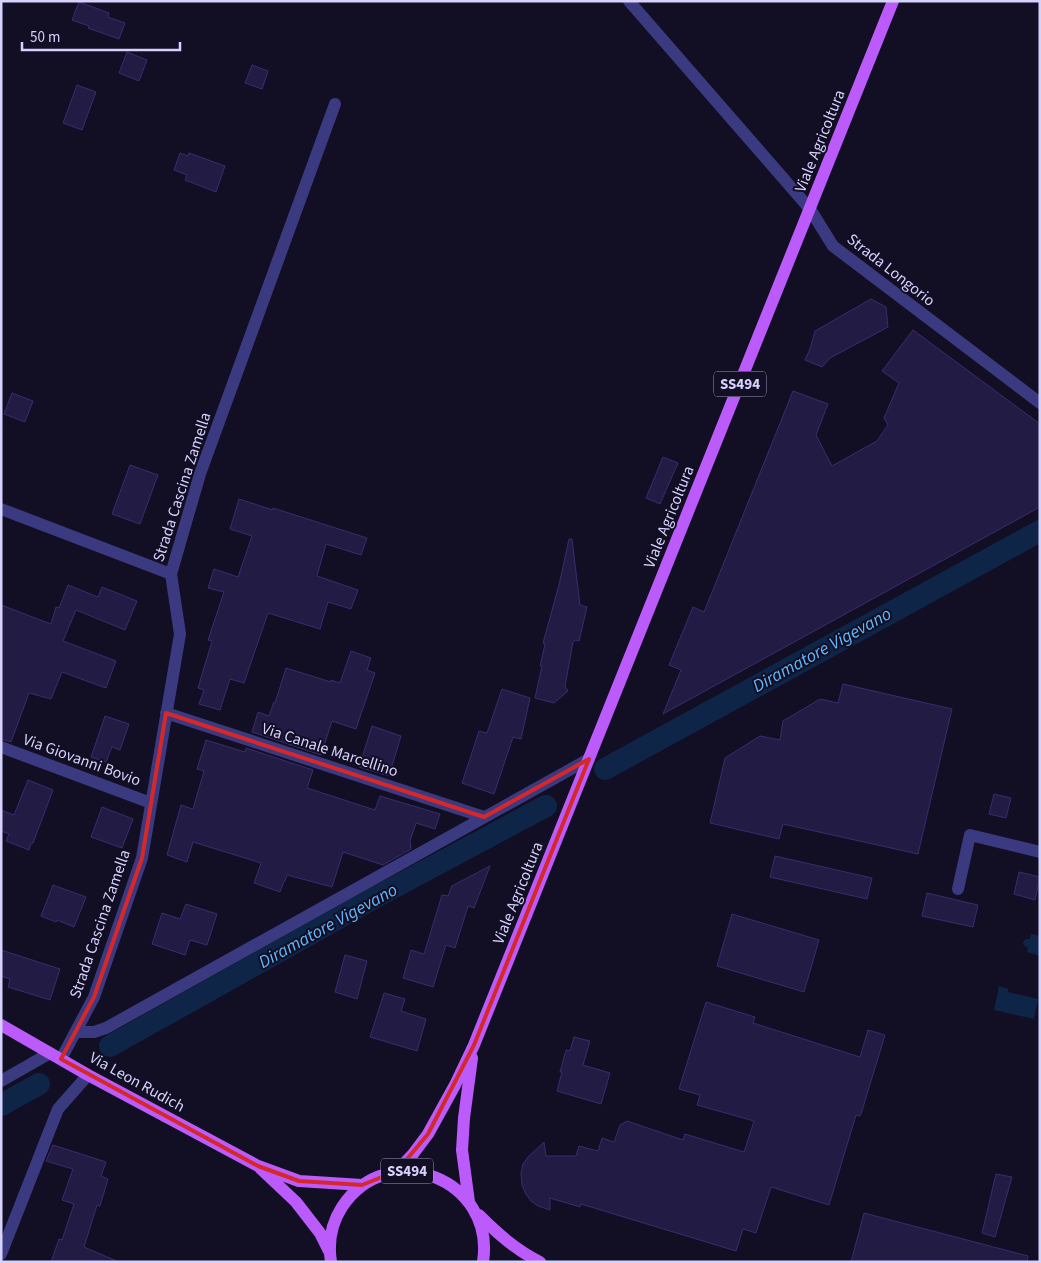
<svg xmlns="http://www.w3.org/2000/svg" width="1041" height="1263" viewBox="0 0 1041 1263" font-family="'Source Sans 3',sans-serif">
<style>
.water{fill:#0e2548}
.lines{fill:none;stroke-linecap:round;stroke-linejoin:round}
.canal{stroke:#0e2548;stroke-width:22}
.building{fill:#221b44;stroke:#392d6f}
.minor{stroke:#3b3a81;stroke-width:12}
.major{stroke:#bc5bfc;stroke-width:12}
.marked{fill:none;stroke:#d62828;stroke-width:4;stroke-linejoin:round}
.labels{text-anchor:middle;dominant-baseline:central;stroke-width:4;stroke-linejoin:round;paint-order:stroke}
.shield{fill:#120e23;stroke:#9b97bc;stroke-width:1}
.shield-label{font-size:15px;font-weight:bold;fill:#d6d2fe}
.street-label{font-size:16px;fill:#d6d2fe;stroke:#120e23}
.water-label{font-size:18px;font-style:italic;fill:#62b8fc;stroke:#120e23}
</style>
<rect width="100%" height="100%" fill="#120e23"/>
<path class="water" d="M 1031,934 L 1040,936 L 1040,956 L 1027,952 L 1028,947 C 1024,946 1023,946 1023,942 L 1026,939 L 1030,939 Z
M 999,986 L 1008,989 L 1008,992 L 1038,999 L 1034,1019 L 994,1010 Z"/>
<g class="lines">
<path class="canal" d="M 605,769 L 1040,531
M 110,1046 L 376,897 L 546,806
M 1,1105 L 39,1084"/>
</g>
<path class="building" d="M 79,2 L 109,13 L 108,17 L 125,23 L 119,39 L 88,28 L 89,26 L 72,20 Z
M 127,52 L 147,60 L 139,81 L 119,73 Z
M 252,65 L 268,71 L 262,89 L 245,83 Z
M 77,85 L 96,92 L 82,130 L 63,123 Z
M 180,153 L 188,156 L 189,153 L 225,166 L 216,192 L 185,180 L 187,175 L 174,170 Z
M 871,299 L 886,307 L 888,327 L 830,358 L 822,367 L 805,360 L 810,349 L 815,331 Z
M 913,330 L 1040,424 L 1040,507 L 663,714 L 681,670 L 669,665 L 693,607 L 704,612 L 793,391 L 828,404 L 816,435 L 832,466 L 877,441 L 888,425 L 884,418 L 899,383 L 882,371 Z
M 12,393 L 33,401 L 25,422 L 4,414 Z
M 663,457 L 678,463 L 660,504 L 646,498 Z
M 130,465 L 158,475 L 140,524 L 112,514 Z
M 239,499 L 273,510 L 273,508 L 367,538 L 361,555 L 326,544 L 317,576 L 358,590 L 351,609 L 328,602 L 320,629 L 268,613 L 244,683 L 230,679 L 220,710 L 199,704 L 204,690 L 198,688 L 212,641 L 208,640 L 224,592 L 208,588 L 214,569 L 238,577 L 252,536 L 230,529 Z
M 569,539 L 572,539 L 580,605 L 587,607 L 579,641 L 575,640 L 573,642 L 565,686 L 568,691 L 554,703 L 535,698 L 542,666 L 540,666 L 545,644 L 543,643 L 559,585 Z
M 68,585 L 98,597 L 102,587 L 137,601 L 125,630 L 76,610 L 63,641 L 116,661 L 106,688 L 62,672 L 51,699 L 29,693 L 11,742 L 1,739 L 1,605 L 51,624 L 56,607 L 59,608 Z
M 351,651 L 371,658 L 367,670 L 375,673 L 356,729 L 332,721 L 321,755 L 252,732 L 258,712 L 269,716 L 274,702 L 275,703 L 286,668 L 331,682 L 331,680 L 340,683 Z
M 843,684 L 952,709 L 918,854 L 783,824 L 779,839 L 710,823 L 725,758 L 760,736 L 780,740 L 783,721 L 820,699 L 838,703 Z
M 502,689 L 530,698 L 521,739 L 513,737 L 494,794 L 462,783 L 479,731 L 487,733 Z
M 105,716 L 129,724 L 120,750 L 112,747 L 106,762 L 91,757 Z
M 372,726 L 401,736 L 389,776 L 359,767 Z
M 206,740 L 245,752 L 246,748 L 313,770 L 307,788 L 375,810 L 380,796 L 440,814 L 435,829 L 416,823 L 410,841 L 411,849 L 383,865 L 343,852 L 332,887 L 287,875 L 285,881 L 284,881 L 280,892 L 254,883 L 261,863 L 193,842 L 187,862 L 167,855 L 181,805 L 193,809 L 204,771 L 197,769 Z
M 28,780 L 53,790 L 33,843 L 31,843 L 29,850 L 6,841 L 9,834 L 1,831 L 1,810 L 14,815 Z
M 994,794 L 1011,798 L 1006,818 L 989,814 Z
M 102,807 L 133,819 L 122,848 L 91,837 Z
M 775,856 L 872,878 L 867,899 L 770,877 Z
M 490,866 L 474,908 L 468,906 L 455,948 L 446,945 L 433,987 L 403,978 L 411,950 L 424,954 L 442,895 L 448,896 L 452,886 Z
M 1019,872 L 1040,877 L 1035,900 L 1014,894 Z
M 53,885 L 86,897 L 74,927 L 57,920 L 56,922 L 41,916 Z
M 927,893 L 978,905 L 973,927 L 922,916 Z
M 186,904 L 217,914 L 207,945 L 190,940 L 185,955 L 152,944 L 162,913 L 180,919 Z
M 732,914 L 819,940 L 804,992 L 717,966 Z
M 1,950 L 60,969 L 50,1000 L 8,987 L 10,979 L 1,976 Z
M 345,955 L 367,961 L 357,999 L 335,992 Z
M 384,993 L 405,999 L 401,1011 L 426,1019 L 417,1051 L 370,1037 Z
M 706,1002 L 755,1017 L 753,1023 L 860,1057 L 868,1030 L 885,1035 L 861,1114 L 860,1116 L 856,1115 L 829,1205 L 771,1187 L 756,1233 L 743,1229 L 736,1251 L 581,1204 L 580,1207 L 550,1198 L 550,1210 L 538,1206 L 531,1201 L 526,1194 L 522,1185 L 521,1173 L 523,1164 L 528,1157 L 544,1142 L 546,1156 L 576,1156 L 579,1146 L 598,1151 L 602,1138 L 614,1142 L 620,1125 L 627,1121 L 683,1140 L 685,1134 L 744,1152 L 754,1121 L 697,1105 L 700,1095 L 679,1089 Z
M 574,1037 L 590,1041 L 583,1065 L 610,1073 L 601,1104 L 557,1091 L 562,1072 L 560,1072 L 566,1050 L 570,1051 Z
M 53,1145 L 106,1162 L 101,1176 L 108,1179 L 100,1206 L 97,1205 L 84,1247 L 119,1262 L 51,1262 L 59,1239 L 62,1240 L 74,1204 L 62,1200 L 73,1169 L 46,1161 Z
M 996,1174 L 1012,1177 L 995,1237 L 982,1233 Z
M 864,1213 L 1028,1256 L 1027,1262 L 851,1262 Z"/>
<g class="lines">
<path class="minor" d="M 629,1 L 810,209 L 833,246 L 1040,403
M 1,509 L 171,574
M 166,713 L 484,817
M 1,747 L 151,803
M 958,889 L 970,835 L 1040,852
M 76,1032 L 94,1032 L 106,1028 L 589,759
M 61,1059 L 94,997 L 142,858 L 180,634 L 171,574 L 200,474 L 335,104
M 1,1081 L 50,1053
M 1,1254 L 58,1109 L 88,1075"/>
<path class="major" d="M 1,1025 L 88,1075 L 258,1166 L 299,1181 L 362,1185
M 261,1169 L 296,1202 L 320,1233 L 329,1251
M 397,1171 L 413,1154 L 428,1134 L 455,1085 L 474,1045 L 893,1
M 469,1202 L 462,1150 L 464,1118 L 472,1058
M 479,1215 C 498,1234 516,1250 540,1262
M 331,1262 C 328,1243 331,1224 342,1207 C 388,1137 496,1179 483,1262"/>
</g>
<path class="marked" d="M 166,713 L 484,817 L 589,759 L 474,1045 L 428,1134 L 397,1171 L 362,1185 L 299,1181 L 258,1166 L 61,1059 L 94,997 L 142,858 Z"/>
<g class="labels">
<g class="shield">
<rect x="714" y="371.5" width="52" height="25" rx="4"/>
<rect x="381" y="1158.5" width="52" height="25" rx="4"/>
</g>
<g class="shield-label">
<text x="740" y="384">SS494</text>
<text x="407" y="1171">SS494</text>
</g>
<g class="street-label">
<text transform="translate(820 141) rotate(-68)">Viale Agricoltura</text>
<text transform="translate(891 270) rotate(38)">Strada Longorio</text>
<text transform="translate(182 487) rotate(-72)">Strada Cascina Zamella</text>
<text transform="translate(669 517) rotate(-68)">Viale Agricoltura</text>
<text transform="translate(330 750) rotate(18)">Via Canale Marcellino</text>
<text transform="translate(82 760) rotate(20)">Via Giovanni Bovio</text>
<text transform="translate(518 893) rotate(-68)">Viale Agricoltura</text>
<text transform="translate(100 924) rotate(-71)">Strada Cascina Zamella</text>
<text transform="translate(137 1082) rotate(29)">Via Leon Rudich</text>
</g>
<g class="water-label">
<text transform="translate(822 650) rotate(-29)">Diramatore Vigevano</text>
<text transform="translate(328 926) rotate(-29)">Diramatore Vigevano</text>
</g>
</g>
<rect width="1041" height="1263" fill="none" stroke="#d6d2fe" stroke-width="5"/>
<path d="M22 42v8h158v-8" fill="none" stroke="#d6d2fe" stroke-width="2.5"/>
<text x="30" y="42" font-size="15" fill="#d6d2fe" stroke="#120e23" stroke-width="4" paint-order="stroke">50 m</text>
</svg>
